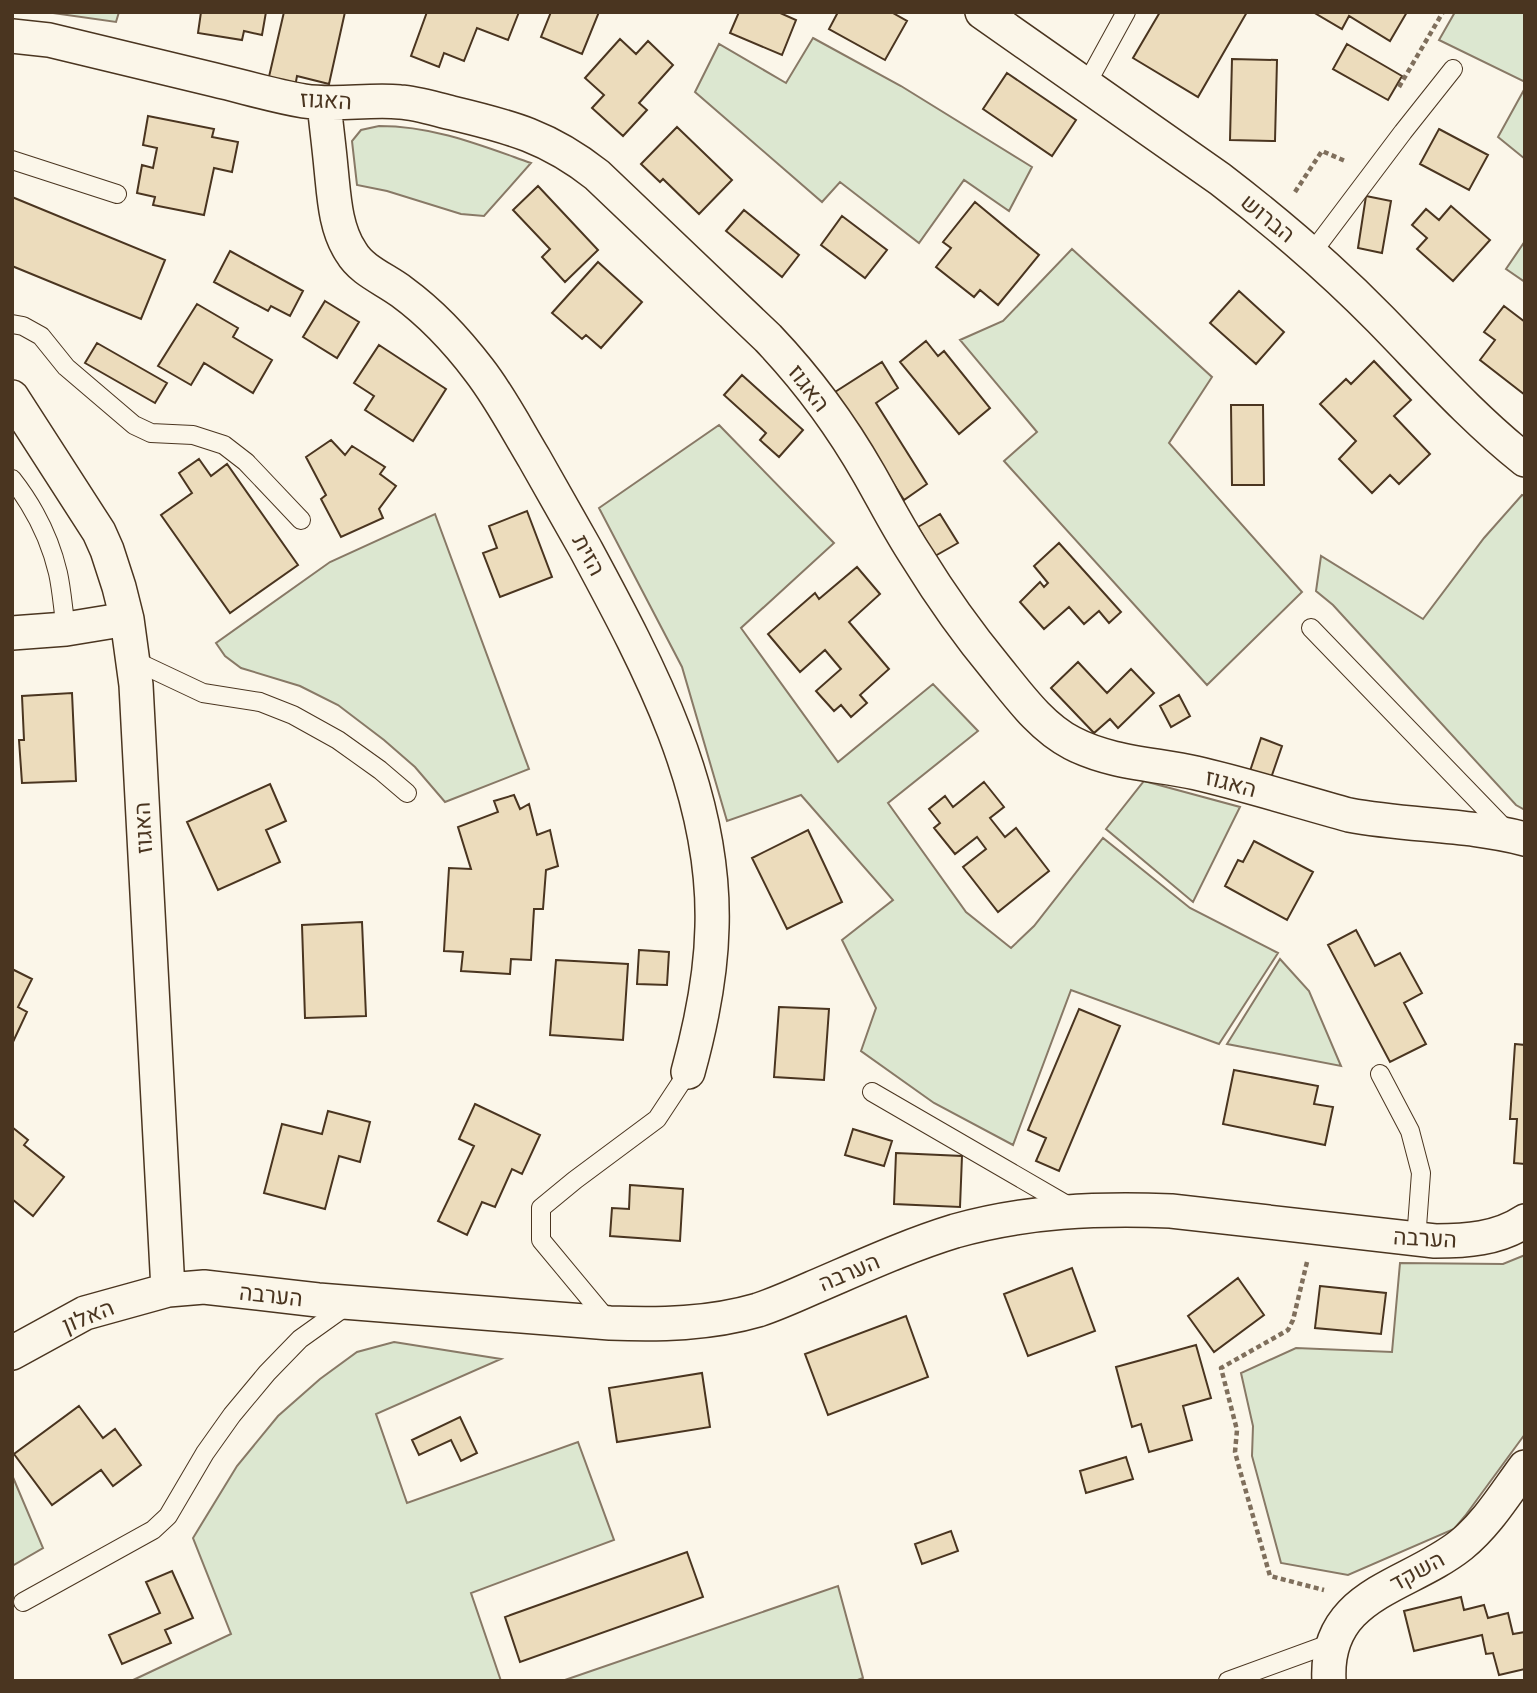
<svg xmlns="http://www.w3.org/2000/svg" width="1537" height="1693" viewBox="0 0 1537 1693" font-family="'Zilla Slab',Heebo,serif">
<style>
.green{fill:#dce7d0;stroke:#887966;stroke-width:2}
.building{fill:#ecdcbc;stroke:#4a3520;stroke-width:2}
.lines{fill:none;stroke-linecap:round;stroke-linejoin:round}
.lane-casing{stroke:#4a3520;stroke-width:20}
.street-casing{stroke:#4a3520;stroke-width:36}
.path{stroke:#7f6f5c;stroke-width:4.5;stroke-dasharray:5 3.5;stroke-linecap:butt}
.lane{stroke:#fbf6e9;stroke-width:18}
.street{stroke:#fbf6e9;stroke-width:33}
.labels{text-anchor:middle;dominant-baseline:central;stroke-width:5;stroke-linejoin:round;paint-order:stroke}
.street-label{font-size:23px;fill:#4a3520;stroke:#fbf6e9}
</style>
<rect width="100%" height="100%" fill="#fbf6e9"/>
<path class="green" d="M 46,12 L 119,12 L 116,22 Z
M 1455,12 L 1525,12 L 1525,82 L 1439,40 Z
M 813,38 L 901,86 L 1032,167 L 1009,211 L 964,180 L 919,243 L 840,182 L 822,202 L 695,92 L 719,44 L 786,83 Z
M 1525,88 L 1525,159 L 1498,137 Z
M 379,126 C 434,126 480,145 531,163 L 484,216 L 461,214 L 387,191 L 357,185 L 352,141 L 361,130 Z
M 1525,241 L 1525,282 L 1506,269 Z
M 1072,249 L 1212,377 L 1169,443 L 1302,592 L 1207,685 L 1004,461 L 1037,432 L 960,340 L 1003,321 Z
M 719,425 L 834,543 L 741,628 L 838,762 L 933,684 L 978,731 L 888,803 L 966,912 L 1011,948 L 1034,926 L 1103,838 L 1190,908 L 1278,953 L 1219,1044 L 1071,990 L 1013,1145 L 934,1103 L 861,1051 L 876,1008 L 842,940 L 893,900 L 801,795 L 727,821 L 682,667 L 599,508 Z
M 1522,495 L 1525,496 L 1525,810 L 1516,805 L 1333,605 L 1316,591 L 1321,556 L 1423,619 L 1484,538 Z
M 435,514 L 529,769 L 445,802 L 415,767 L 384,740 L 338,705 L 300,686 L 241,668 L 225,656 L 216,643 L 330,562 Z
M 1144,781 L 1240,807 L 1193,902 L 1106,829 Z
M 1280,959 L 1309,991 L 1341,1066 L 1227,1044 Z
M 1525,1255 L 1525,1434 L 1465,1516 L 1454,1529 L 1348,1575 L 1281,1563 L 1252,1456 L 1253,1426 L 1241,1373 L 1296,1348 L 1392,1352 L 1400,1263 L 1503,1264 Z
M 394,1342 L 501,1359 L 376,1414 L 407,1503 L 578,1442 L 614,1540 L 471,1593 L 501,1681 L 131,1681 L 231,1634 L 193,1538 L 237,1466 L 278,1416 L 320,1379 L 357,1352 Z
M 12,1475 L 43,1548 L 12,1566 Z
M 838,1586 L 863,1678 L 855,1681 L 562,1681 Z"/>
<path class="building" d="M 201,12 L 266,12 L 262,35 L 244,31 L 242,40 L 198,33 Z
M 284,12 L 345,12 L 329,84 L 297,76 L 295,87 L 268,81 Z
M 427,12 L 519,12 L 508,40 L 477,28 L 464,61 L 444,53 L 439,67 L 411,56 Z
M 551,12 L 599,12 L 582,54 L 541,37 Z
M 739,12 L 778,12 L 796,20 L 782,55 L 730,33 Z
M 838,12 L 891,12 L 907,21 L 885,60 L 829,29 Z
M 1160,12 L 1247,12 L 1198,97 L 1133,58 Z
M 1313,12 L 1407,12 L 1390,41 L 1349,16 L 1342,29 Z
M 620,39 L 636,54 L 648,41 L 673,65 L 639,103 L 647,110 L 623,136 L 592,108 L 604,95 L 585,78 Z
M 1347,44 L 1402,76 L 1388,100 L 1333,69 Z
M 1232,59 L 1277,60 L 1275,141 L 1230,140 Z
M 1007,73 L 1076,120 L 1052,156 L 983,109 Z
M 148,116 L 214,129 L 212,137 L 238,142 L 232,172 L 214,168 L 204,215 L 153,205 L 155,197 L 137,193 L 142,165 L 153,168 L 157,148 L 143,145 Z
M 677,127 L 732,180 L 699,214 L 663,179 L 660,182 L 641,164 Z
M 1439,129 L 1488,155 L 1469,190 L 1420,164 Z
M 538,186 L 598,250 L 565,282 L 542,257 L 550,249 L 513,210 Z
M 1366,196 L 1391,201 L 1382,253 L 1358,248 Z
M 12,197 L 165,260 L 141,319 L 12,266 Z
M 975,202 L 1039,255 L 998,305 L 980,290 L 974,297 L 936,267 L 951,248 L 943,242 Z
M 1451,206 L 1490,240 L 1453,281 L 1417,249 L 1427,238 L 1412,225 L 1426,209 L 1439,220 Z
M 744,210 L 799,255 L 782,277 L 726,231 Z
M 842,216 L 887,250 L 865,278 L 821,245 Z
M 230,251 L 303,291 L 290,316 L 271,306 L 268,311 L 214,282 Z
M 598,262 L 642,302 L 601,348 L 586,335 L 582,339 L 552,313 Z
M 1239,291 L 1284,332 L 1256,364 L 1210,323 Z
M 325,301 L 359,322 L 337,358 L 303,337 Z
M 197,304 L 238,328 L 233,337 L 272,360 L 253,393 L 204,363 L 191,385 L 158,366 Z
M 1504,306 L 1525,322 L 1525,395 L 1480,360 L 1495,340 L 1484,332 Z
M 926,341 L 938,356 L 944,351 L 990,408 L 959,434 L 900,362 Z
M 97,343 L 167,383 L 155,403 L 85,363 Z
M 379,345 L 446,389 L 413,441 L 365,410 L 374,396 L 354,383 Z
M 1374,361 L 1411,400 L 1394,416 L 1430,454 L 1399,484 L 1390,475 L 1372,493 L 1339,459 L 1356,441 L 1320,404 L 1346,379 L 1351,384 Z
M 882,362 L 898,388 L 876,403 L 927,484 L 904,500 L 835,392 Z
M 742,375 L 803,430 L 779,457 L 760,440 L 766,433 L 724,395 Z
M 1231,405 L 1263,405 L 1264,485 L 1232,485 Z
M 331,440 L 345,455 L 352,446 L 385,467 L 380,474 L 396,486 L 379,509 L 383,518 L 341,537 L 321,499 L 326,495 L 306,457 Z
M 199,459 L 211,476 L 227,464 L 298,565 L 230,613 L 161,515 L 192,493 L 179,473 Z
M 527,511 L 552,577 L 500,597 L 483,553 L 497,548 L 489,526 Z
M 940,514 L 958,543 L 935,556 L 918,527 Z
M 1059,543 L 1121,612 L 1109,623 L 1099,611 L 1084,624 L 1069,607 L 1044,629 L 1020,602 L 1040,582 L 1044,587 L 1048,583 L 1034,566 Z
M 857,567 L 880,594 L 849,622 L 889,669 L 860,695 L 867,703 L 851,717 L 841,705 L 834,711 L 816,691 L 841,669 L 825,650 L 800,672 L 768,634 L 815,593 L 819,599 Z
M 1078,662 L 1107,693 L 1131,669 L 1154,693 L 1118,728 L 1110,719 L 1094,733 L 1051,688 Z
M 72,693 L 76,781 L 22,783 L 19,740 L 24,740 L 22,696 Z
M 1179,695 L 1190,716 L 1171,727 L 1160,706 Z
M 1261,738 L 1282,746 L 1271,778 L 1250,771 Z
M 984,782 L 1004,807 L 990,818 L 1005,837 L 1016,828 L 1049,871 L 998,912 L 963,867 L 986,849 L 977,837 L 955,854 L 934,828 L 940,823 L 929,809 L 945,796 L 953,807 Z
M 270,784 L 286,821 L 266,830 L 280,862 L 218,890 L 187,822 Z
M 514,795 L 520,809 L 529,804 L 537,835 L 550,830 L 558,866 L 546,870 L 543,909 L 534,909 L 531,960 L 511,959 L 510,974 L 461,971 L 463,952 L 444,951 L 449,868 L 471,869 L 458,827 L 498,812 L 494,801 Z
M 808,830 L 842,902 L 787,929 L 752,858 Z
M 1254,841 L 1313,872 L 1287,920 L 1225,886 L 1238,860 L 1243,862 Z
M 362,922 L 366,1016 L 305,1018 L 302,925 Z
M 1356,930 L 1375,966 L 1400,953 L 1422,993 L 1404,1003 L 1426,1044 L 1390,1062 L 1328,945 Z
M 639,950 L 669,952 L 667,985 L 637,984 Z
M 556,960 L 628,964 L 623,1040 L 550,1035 Z
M 12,969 L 32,979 L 18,1007 L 27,1012 L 12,1044 Z
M 779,1007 L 829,1009 L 824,1080 L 774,1077 Z
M 1079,1009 L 1120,1026 L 1059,1171 L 1036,1161 L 1046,1138 L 1028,1130 Z
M 1515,1044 L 1525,1045 L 1525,1164 L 1514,1163 L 1517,1119 L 1510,1119 Z
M 1234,1070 L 1318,1086 L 1314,1104 L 1333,1107 L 1325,1145 L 1223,1124 Z
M 475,1104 L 540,1135 L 522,1174 L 512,1169 L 495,1207 L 482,1202 L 467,1235 L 438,1221 L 474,1146 L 459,1139 Z
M 328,1111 L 370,1122 L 360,1162 L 339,1156 L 325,1209 L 264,1193 L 282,1124 L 322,1134 Z
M 12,1127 L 28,1140 L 24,1145 L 64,1177 L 33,1216 L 12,1199 Z
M 853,1129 L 892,1141 L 884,1166 L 845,1155 Z
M 896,1153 L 962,1156 L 960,1207 L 894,1204 Z
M 630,1185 L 683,1189 L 680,1241 L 610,1236 L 612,1208 L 629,1209 Z
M 1072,1268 L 1095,1331 L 1028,1356 L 1004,1294 Z
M 1238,1278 L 1264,1315 L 1214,1352 L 1188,1316 Z
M 1320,1286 L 1386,1293 L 1381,1334 L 1315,1328 Z
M 906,1316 L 928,1377 L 828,1415 L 805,1354 Z
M 1196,1345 L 1211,1398 L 1183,1406 L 1192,1440 L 1149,1452 L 1141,1424 L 1132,1427 L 1116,1367 Z
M 702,1373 L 710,1427 L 617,1442 L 609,1388 Z
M 79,1406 L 103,1438 L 115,1429 L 141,1465 L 113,1486 L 101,1470 L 52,1505 L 14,1454 Z
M 460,1417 L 477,1453 L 461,1461 L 451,1440 L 419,1455 L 412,1440 Z
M 1126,1457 L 1133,1479 L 1086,1493 L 1080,1471 Z
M 951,1531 L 958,1551 L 922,1564 L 915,1544 Z
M 687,1552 L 703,1597 L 520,1662 L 505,1617 Z
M 172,1571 L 193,1618 L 165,1630 L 171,1643 L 122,1664 L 109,1635 L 160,1613 L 146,1582 Z
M 1461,1597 L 1464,1610 L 1484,1605 L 1488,1618 L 1508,1613 L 1513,1634 L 1525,1632 L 1525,1669 L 1499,1675 L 1493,1653 L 1486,1654 L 1482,1635 L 1414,1651 L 1404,1611 Z"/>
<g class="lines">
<defs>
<path id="lane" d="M 1086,85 L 1126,12
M 12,160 L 117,194
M 1311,254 L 1403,132 L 1453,69
M 12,324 L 23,326 L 41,336 L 66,367 L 134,425 L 151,433 L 193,435 L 224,445 L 246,462 L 301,520
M 12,479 C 34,507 50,539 58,573 C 62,591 63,610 66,629
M 1311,628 L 1508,832
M 133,660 L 203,693 L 260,702 L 293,715 L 338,740 L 380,770 L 407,793
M 1380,1074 L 1410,1131 L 1421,1173 L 1416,1240
M 872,1092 L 1072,1208
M 610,1323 L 541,1240 L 541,1208 L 575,1180 L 657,1119 L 688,1072
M 23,1602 L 153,1530 L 168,1516 L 205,1453 L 232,1415 L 267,1373 L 300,1339 L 349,1304
M 1228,1681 L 1332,1643"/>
<path id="street" d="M 982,12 L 1220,179 C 1276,222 1330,268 1380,319 C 1427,367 1472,418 1525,460
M 12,36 L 49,40 C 104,53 160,67 215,80 C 245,87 274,96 304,101 C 336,106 368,99 400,102 C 417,103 435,109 452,113 C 511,127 549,137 597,175 L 768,338 C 807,379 841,425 869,474 C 885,502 899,530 917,557 C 941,596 968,634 997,669 C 1019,696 1041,727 1072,743 C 1110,763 1155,764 1196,773 C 1247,785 1298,801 1349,815 C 1407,826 1468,824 1525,839
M 324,103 C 326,124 329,146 331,168 C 334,196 335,228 351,252 C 362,271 385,279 402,292 C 432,314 457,341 479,370 C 500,397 516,428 534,458 C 551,488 568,518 585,548 C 648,665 716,790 712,927 C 711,977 701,1025 688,1072
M 12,397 L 99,532 L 107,550 L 119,587 L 127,619 L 136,685 L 168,1290
M 12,633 L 66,629 L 127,619
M 12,1353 L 85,1313 L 168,1290 L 204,1287 L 318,1300 L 610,1323 C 660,1325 710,1324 758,1310 C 776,1304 794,1296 812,1288 C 859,1268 906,1246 955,1231 C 1026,1211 1098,1208 1171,1211 L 1435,1241 C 1466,1241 1498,1239 1525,1221
M 1329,1681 C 1324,1593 1407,1588 1461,1545 C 1487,1524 1505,1494 1525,1467"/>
</defs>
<use href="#lane" class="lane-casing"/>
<use href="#street" class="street-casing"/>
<path class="path" d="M 1399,87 L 1443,12
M 1295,192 L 1322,151 L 1345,161
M 1307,1262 L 1293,1320 L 1288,1330 L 1221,1368 L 1237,1430 L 1235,1452 L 1239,1467 L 1270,1576 L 1324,1590"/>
<use href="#lane" class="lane"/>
<use href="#street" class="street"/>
</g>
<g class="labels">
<g class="street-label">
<text transform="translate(326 100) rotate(3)">האגוז</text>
<text transform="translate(1268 218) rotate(39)">הברוש</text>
<text transform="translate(809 388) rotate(53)">האגוז</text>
<text transform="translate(589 555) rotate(62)">הזית</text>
<text transform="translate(1231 783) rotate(15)">האגוז</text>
<text transform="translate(143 828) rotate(-93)">האגוז</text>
<text transform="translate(1425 1238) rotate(3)">הערבה</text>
<text transform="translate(849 1272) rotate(-23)">הערבה</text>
<text transform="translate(271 1295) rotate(6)">הערבה</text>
<text transform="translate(88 1316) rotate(-22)">האלון</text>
<text transform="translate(1417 1571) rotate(-29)">השקד</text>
</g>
</g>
<rect width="1537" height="1693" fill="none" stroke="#4a3520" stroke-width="28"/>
</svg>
